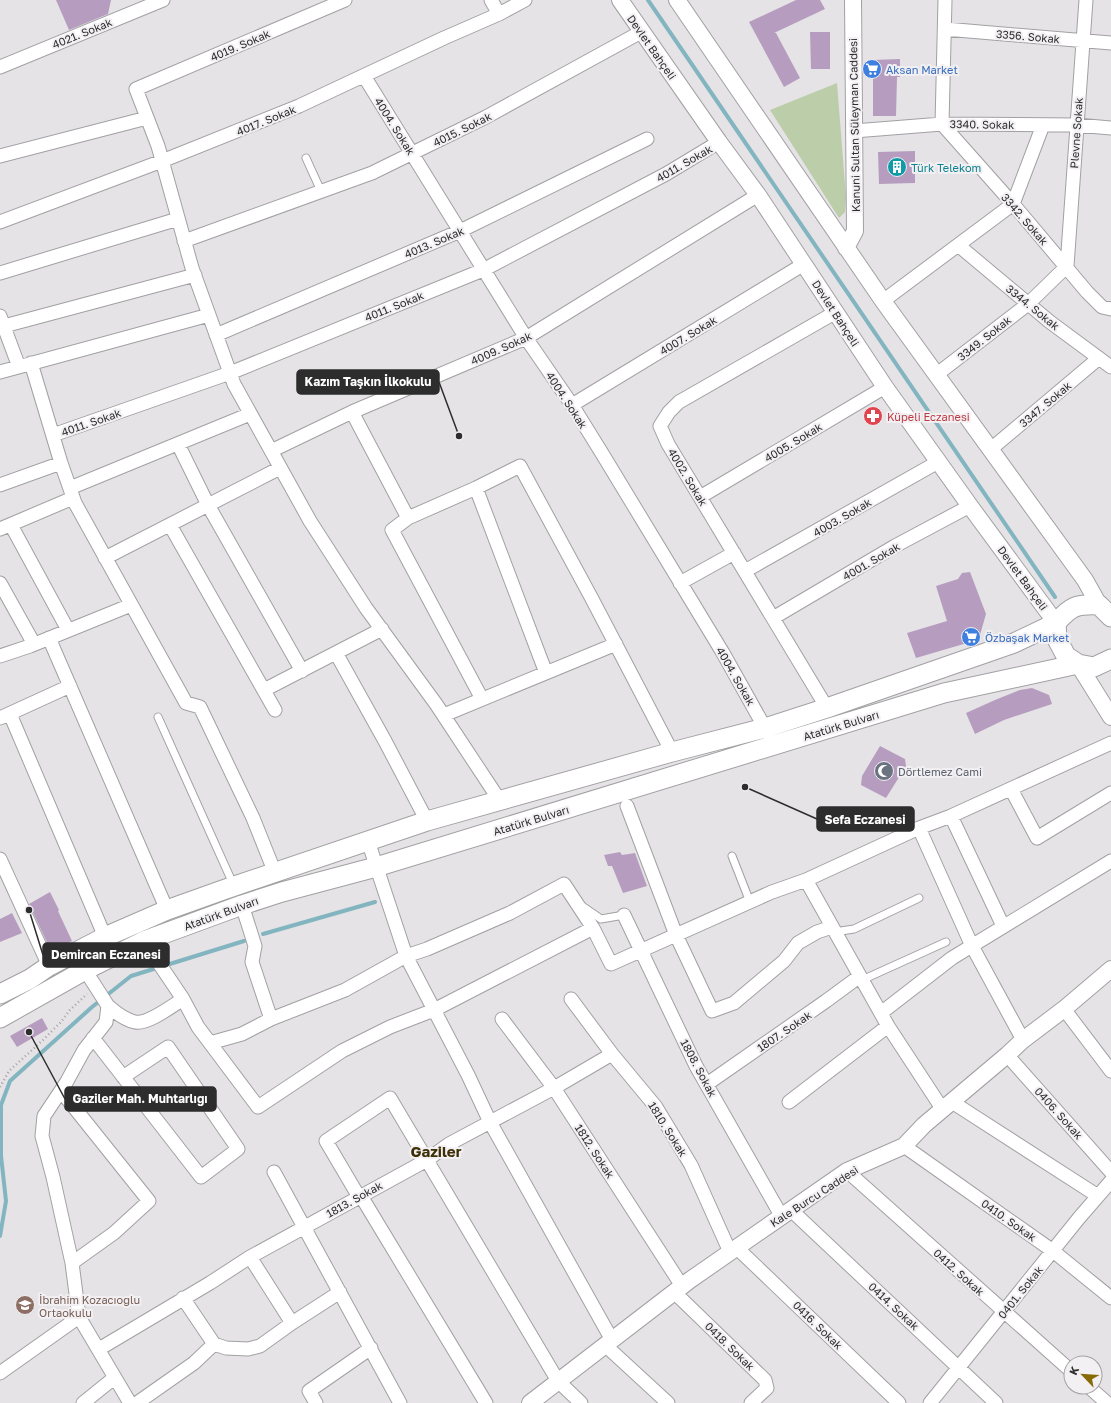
<svg xmlns="http://www.w3.org/2000/svg" width="1111" height="1403" viewBox="0 0 1111 1403" font-family="'Golos Text',sans-serif">
<style>
.green{fill:#bccea9}
.lines{fill:none;stroke-linecap:round;stroke-linejoin:round}
.stream{stroke:#82b5c0;stroke-width:4}
.building{fill:#b69dbf}
.service-casing{stroke:#a2a0a3;stroke-width:9}
.minor-casing{stroke:#a2a0a3;stroke-width:15}
.tertiary-casing{stroke:#a2a0a3;stroke-width:18}
.secondary-casing{stroke:#a2a0a3;stroke-width:21}
.path{stroke:#a6a4a7;stroke-width:2.5;stroke-dasharray:1 3;stroke-linecap:butt}
.service{stroke:#fff;stroke-width:7}
.minor{stroke:#fff;stroke-width:13}
.tertiary{stroke:#fff;stroke-width:16}
.secondary{stroke:#fff;stroke-width:19}
.labels{text-anchor:middle;dominant-baseline:central;stroke-width:4;stroke-linejoin:round;paint-order:stroke}
.street-label{font-size:11px;fill:#2d2d2e;stroke:#f2f0f3}
.shop-label{font-size:11px;fill:#366cbe;stroke:#f2f0f3;text-anchor:start}
.culture-label{font-size:11px;fill:#0d838f;stroke:#f2f0f3;text-anchor:start}
.health-label{font-size:11px;fill:#be3a42;stroke:#f2f0f3;text-anchor:start}
.worship-label{font-size:11px;fill:#5b616d;stroke:#f2f0f3;text-anchor:start}
.education-label{font-size:11px;fill:#785e54;stroke:#f2f0f3;text-anchor:start}
.district-label{font-size:15px;font-weight:bold;fill:#3e3006;stroke:#f2f0f3}
.leader{fill:none;stroke:#2d2d2e;stroke-width:1.5}
.callout-dot{fill:#2d2d2e;stroke:#f2f0f3;stroke-width:1.5}
.callout{fill:#2d2d2e;stroke:#2d2d2e;stroke-width:1.5}
.callout-label{font-size:12px;text-anchor:middle;font-weight:bold;fill:#fff}
</style>
<rect width="100%" height="100%" fill="#e5e3e6"/>
<path class="green" d="M 837,83 L 846,197 L 845,212 L 839,218 L 770,110 Z"/>
<g class="lines">
<path class="stream" d="M 648,0 L 1055,597
M 263,934 L 375,902
M 0,1236 L 6,1201 L 1,1156 L 1,1105 L 10,1081 L 92,1007 L 131,976 L 244,941"/>
</g>
<path class="building" d="M 56,0 L 111,0 L 108,14 L 69,30 Z
M 796,0 L 820,0 L 825,9 L 774,33 L 776,33 L 800,78 L 784,87 L 749,22 Z
M 810,32 L 830,32 L 830,69 L 811,69 Z
M 900,59 L 900,77 L 897,77 L 896,116 L 873,116 L 873,78 L 872,60 Z
M 915,151 L 915,183 L 879,184 L 878,152 Z
M 970,572 L 986,614 L 980,635 L 967,643 L 916,658 L 907,633 L 947,621 L 936,586 L 958,579 L 962,573 Z
M 1032,688 L 1049,695 L 1052,704 L 1004,720 L 975,734 L 966,713 L 995,700 L 1020,690 Z
M 880,746 L 905,759 L 906,766 L 886,798 L 861,785 L 862,776 Z
M 620,852 L 622,855 L 635,853 L 647,886 L 623,893 L 612,866 L 608,866 L 604,855 Z
M 50,892 L 59,910 L 58,911 L 72,941 L 51,951 L 29,904 Z
M 12,913 L 22,933 L 0,942 L 0,919 Z
M 42,1018 L 48,1029 L 17,1047 L 10,1036 Z"/>
<g class="lines">
<defs>
<path id="service" d="M 306,158 L 321,191
M 158,717 L 234,886
M 732,856 L 750,902
M 582,906 L 601,919 L 624,915
M 834,932 L 854,929 L 919,898
M 862,980 L 946,942"/>
<path id="minor" d="M 345,0 L 136,89 L 158,146 L 192,268 L 234,384 L 310,521 L 366,608 L 436,704 L 500,801
M 491,0 L 499,14
M 945,0 L 942,124 L 1013,204 L 1087,292 L 1102,307 L 1111,309
M 945,29 L 1111,43
M 0,67 L 163,0
M 364,76 L 526,338 L 572,405 L 603,455 L 723,653 L 765,728
M 854,131 L 942,124 L 1077,125 L 1111,128
M 0,156 L 147,118
M 0,222 L 162,161 L 299,106 L 444,38 L 499,14 L 525,0
M 184,241 L 372,173 L 486,117 L 641,32
M 958,245 L 1050,322 L 1111,367
M 0,273 L 178,219
M 883,301 L 1013,204 L 1043,125
M 0,316 L 19,367
M 4,326 L 195,275
M 216,335 L 460,231 L 647,139
M 31,363 L 61,463 L 75,503 L 186,703 L 200,707 L 253,818 L 275,873
M 0,372 L 209,315
M 936,375 L 1028,304 L 1067,266 L 1086,0
M 572,405 L 804,264
M 352,412 L 408,518
M 53,435 L 230,373 L 483,270 L 666,174 L 719,142
M 178,444 L 208,505 L 302,671
M 991,449 L 1099,358
M 271,451 L 352,412 L 526,338 L 758,195
M 0,485 L 61,463
M 70,488 L 250,414
M 476,488 L 546,673
M 700,497 L 885,387
M 11,525 L 68,630
M 170,525 L 275,710
M 0,529 L 73,498
M 105,558 L 280,468
M 745,571 L 938,462
M 0,583 L 34,644
M 680,583 L 734,553
M 773,618 L 895,546 L 970,506
M 49,638 L 167,910
M 336,653 L 385,741 L 427,821
M 0,656 L 30,646 L 131,605
M 264,690 L 382,629
M 482,699 L 392,530 L 408,518 L 476,488 L 520,466 L 591,597 L 672,752
M 827,708 L 668,444 L 660,426 L 669,412 L 679,402 L 836,312
M 10,714 L 105,937
M 444,715 L 616,644
M 0,718 L 70,686
M 1011,789 L 1037,838 L 1111,793
M 627,806 L 676,935 L 712,1011 L 734,1003 L 784,961 L 798,943 L 817,932 L 832,927
M 951,816 L 1003,926
M 919,828 L 972,946 L 1023,1040
M 368,841 L 406,956 L 468,1075 L 490,1122 L 612,1340
M 0,859 L 49,966
M 806,880 L 888,1026 L 943,1110
M 242,905 L 255,946 L 252,962 L 271,1019
M 624,915 L 696,1066 L 782,1217
M 144,941 L 183,999 L 198,1027 L 210,1043 L 242,1034 L 271,1019 L 345,990 L 406,956 L 427,949 L 510,913 L 564,884 L 593,928 L 611,964 L 772,892 L 806,880 L 919,828 L 951,816 L 1111,743
M 571,999 L 612,1054 L 656,1107 L 691,1165 L 730,1252
M 108,1006 C 116,1013 125,1020 135,1022 C 147,1025 172,1006 183,999
M 1064,1009 L 1111,1071
M 881,1013 L 952,958 L 1111,861
M 502,1019 L 554,1088 L 682,1286
M 93,1038 L 201,1177 L 238,1149 L 168,1047 L 123,1077
M 210,1043 L 258,1107 L 342,1051 L 390,1027 L 434,1010 L 593,928
M 1007,1055 L 1111,1172
M 707,1084 L 826,1001 L 860,976
M 61,1091 L 149,1201 L 114,1233 L 72,1263
M 789,1102 L 888,1026
M 952,1102 L 1098,1196
M 904,1146 L 1053,1251 L 1111,1298
M 847,1171 L 1071,1371
M 274,1172 L 400,1403
M 361,1196 L 486,1403
M 359,1197 L 326,1141 L 390,1098 L 558,1381 L 581,1403
M 791,1210 L 996,1403
M 737,1248 L 899,1403
M 250,1257 L 292,1323
M 674,1292 L 765,1380 L 767,1388 L 751,1403
M 183,1298 L 214,1344
M 79,1317 L 72,1263 L 53,1177 L 42,1136 L 44,1116 L 66,1083 L 84,1050 L 106,1022 L 108,1006 L 85,970
M 605,1345 L 668,1403
M 99,1349 L 210,1283 L 250,1257 L 427,1160 L 449,1144 L 554,1088 L 612,1054
M 0,1373 L 79,1317 L 130,1403
M 1089,1387 L 1107,1403
M 83,1403 L 114,1378
M 137,1403 L 194,1363 L 214,1344 L 226,1348 L 248,1349 L 260,1346 L 292,1323 L 340,1292
M 316,1403 L 309,1391 L 371,1348
M 930,1403 L 1079,1218 L 1111,1181"/>
<path id="tertiary" d="M 620,0 L 719,142 L 758,195 L 885,387 L 970,506 L 1056,623
M 677,0 L 883,301 L 1085,580 L 1099,605
M 846,248 L 855,231 L 853,0
M 1078,664 L 1111,717
M 530,1403 L 690,1280 L 847,1171 L 904,1146 L 924,1125 L 1007,1055 L 1023,1040 L 1064,1009 L 1111,969"/>
<path id="secondary" d="M 1111,617 L 1099,605 C 1076,604 1071,606 1056,623 L 1057,639 L 1066,656 L 1078,664 L 1094,667 L 1111,659
M 0,994 L 30,979 L 49,966 L 105,937 L 167,910 L 223,890 L 427,821 L 672,752 L 765,728 L 827,708 L 1014,643 L 1056,623
M 0,1018 L 85,970 L 144,941 L 242,905 L 282,892 L 376,867 L 944,693 L 1078,664"/>
</defs>
<use href="#service" class="service-casing"/>
<use href="#minor" class="minor-casing"/>
<use href="#tertiary" class="tertiary-casing"/>
<use href="#secondary" class="secondary-casing"/>
<path class="path" d="M 0,1087 L 9,1071 L 43,1040 L 61,1022 L 70,1010 L 87,994"/>
<use href="#service" class="service"/>
<use href="#minor" class="minor"/>
<use href="#tertiary" class="tertiary"/>
<use href="#secondary" class="secondary"/>
</g>
<defs>
<symbol id="supermarket-disc" viewBox="-11 -11 22 22"><circle r="9.5" fill="#3f7fe0" stroke="#f2f0f3"/><path d="M-6-5.5h2.5l.6 2H6L4.5 2H-2.5L-4.4-4H-6ZM-1.5 3.2a1.3 1.3 0 1 0 .1 0ZM3 3.2a1.3 1.3 0 1 0 .1 0Z" fill="#fff"/></symbol>
<symbol id="building-disc" viewBox="-11 -11 22 22"><circle r="9.5" fill="#0f9aa8" stroke="#f2f0f3"/><path d="M-4-6H4V6H1V3H-1V6H-4ZM-2.5-4.3h1.7v1.8h-1.7ZM.8-4.3h1.7v1.8H.8ZM-2.5-1h1.7V.8h-1.7ZM.8-1h1.7V.8H.8Z" fill="#fff"/></symbol>
<symbol id="pharmacy-disc" viewBox="-11 -11 22 22"><circle r="9.5" fill="#e0444e" stroke="#f2f0f3"/><path d="M-2-6h4v4h4v4h-4v4h-4v-4h-4v-4h4Z" fill="#fff"/></symbol>
<symbol id="mosque-disc" viewBox="-11 -11 22 22"><circle r="9.5" fill="#6b7280" stroke="#f2f0f3"/><path d="M3.5-4.9A6 6 0 1 0 3.5 4.9A5 5 0 1 1 3.5-4.9Z" fill="#fff"/></symbol>
<symbol id="school-disc" viewBox="-11 -11 22 22"><circle r="9.5" fill="#8d6e63" stroke="#f2f0f3"/><path d="M0-5L7-2L0 1L-7-2ZM-4 1L0 2.5L4 1V4Q0 6-4 4Z" fill="#fff"/></symbol>
</defs>
<g fill-rule="evenodd">
<use href="#supermarket-disc" x="861" y="58" width="22" height="22"/>
<use href="#building-disc" x="886" y="156" width="22" height="22"/>
<use href="#pharmacy-disc" x="862" y="405" width="22" height="22"/>
<use href="#supermarket-disc" x="960" y="626" width="22" height="22"/>
<use href="#mosque-disc" x="873" y="760" width="22" height="22"/>
<use href="#school-disc" x="14" y="1294" width="22" height="22"/>
</g>
<g class="labels">
<g class="street-label">
<text transform="translate(82 33) rotate(-22)">4021. Sokak</text>
<text transform="translate(1028 36) rotate(5)">3356. Sokak</text>
<text transform="translate(240 45) rotate(-23)">4019. Sokak</text>
<text transform="translate(652 47) rotate(55)">Devlet Bahçeli</text>
<text transform="translate(266 120) rotate(-22)">4017. Sokak</text>
<text transform="translate(982 124) rotate(1)">3340. Sokak</text>
<text transform="translate(854 125) rotate(-91)">Kanuni Sultan Süleyman Caddesi</text>
<text transform="translate(395 126) rotate(58)">4004. Sokak</text>
<text transform="translate(462 129) rotate(-26)">4015. Sokak</text>
<text transform="translate(1076 133) rotate(-86)">Plevne Sokak</text>
<text transform="translate(684 163) rotate(-30)">4011. Sokak</text>
<text transform="translate(1025 219) rotate(49)">3342. Sokak</text>
<text transform="translate(434 242) rotate(-23)">4013. Sokak</text>
<text transform="translate(394 306) rotate(-22)">4011. Sokak</text>
<text transform="translate(1033 307) rotate(39)">3344. Sokak</text>
<text transform="translate(836 313) rotate(57)">Devlet Bahçeli</text>
<text transform="translate(688 335) rotate(-31)">4007. Sokak</text>
<text transform="translate(984 338) rotate(-38)">3349. Sokak</text>
<text transform="translate(501 348) rotate(-24)">4009. Sokak</text>
<text transform="translate(567 400) rotate(57)">4004. Sokak</text>
<text transform="translate(1045 404) rotate(-40)">3347. Sokak</text>
<text transform="translate(91 422) rotate(-19)">4011. Sokak</text>
<text transform="translate(793 442) rotate(-31)">4005. Sokak</text>
<text transform="translate(688 477) rotate(59)">4002. Sokak</text>
<text transform="translate(842 517) rotate(-30)">4003. Sokak</text>
<text transform="translate(871 561) rotate(-30)">4001. Sokak</text>
<text transform="translate(1023 578) rotate(54)">Devlet Bahçeli</text>
<text transform="translate(736 676) rotate(60)">4004. Sokak</text>
<text transform="translate(841 725) rotate(-17)">Atatürk Bulvarı</text>
<text transform="translate(531 820) rotate(-17)">Atatürk Bulvarı</text>
<text transform="translate(221 913) rotate(-20)">Atatürk Bulvarı</text>
<text transform="translate(784 1031) rotate(-34)">1807. Sokak</text>
<text transform="translate(699 1068) rotate(62)">1808. Sokak</text>
<text transform="translate(1059 1113) rotate(48)">0406. Sokak</text>
<text transform="translate(668 1129) rotate(58)">1810. Sokak</text>
<text transform="translate(595 1151) rotate(57)">1812. Sokak</text>
<text transform="translate(814 1196) rotate(-33)">Kale Burcu Caddesi</text>
<text transform="translate(354 1199) rotate(-29)">1813. Sokak</text>
<text transform="translate(1009 1220) rotate(35)">0410. Sokak</text>
<text transform="translate(959 1272) rotate(42)">0412. Sokak</text>
<text transform="translate(1020 1292) rotate(-51)">0401. Sokak</text>
<text transform="translate(894 1306) rotate(43)">0414. Sokak</text>
<text transform="translate(818 1325) rotate(44)">0416. Sokak</text>
<text transform="translate(730 1346) rotate(44)">0418. Sokak</text>
</g>
<g class="shop-label">
<text x="886" y="69">Aksan Market</text>
<text x="985" y="637">Özbaşak Market</text>
</g>
<g class="culture-label">
<text x="911" y="167">Türk Telekom</text>
</g>
<g class="health-label">
<text x="887" y="416">Küpeli Eczanesi</text>
</g>
<g class="worship-label">
<text x="898" y="771">Dörtlemez Cami</text>
</g>
<g class="education-label">
<text x="39" y="1299">İbrahim Kozacıoğlu<tspan x="39" dy="13">Ortaokulu</tspan></text>
</g>
<g class="district-label">
<text x="436" y="1151">Gaziler</text>
</g>
</g>
<path class="leader" d="M459 436L439 382M745 787L817 819M29 910L43 955M29 1032L65 1099"/>
<g class="callout-dot">
<circle cx="459" cy="436" r="4"/>
<circle cx="745" cy="787" r="4"/>
<circle cx="29" cy="910" r="4"/>
<circle cx="29" cy="1032" r="4"/>
</g>
<g class="callout">
<rect x="297" y="370" width="142" height="24" rx="4"/>
<rect x="817" y="807" width="97" height="24" rx="4"/>
<rect x="43" y="943" width="126" height="24" rx="4"/>
<rect x="65" y="1087" width="151" height="24" rx="4"/>
</g>
<g class="callout-label">
<text x="368" y="386">Kazım Taşkın İlkokulu</text>
<text x="865" y="824">Sefa Eczanesi</text>
<text x="106" y="959">Demircan Eczanesi</text>
<text x="140" y="1103">Gaziler Mah. Muhtarlığı</text>
</g>
<g transform="translate(1083 1375) rotate(295)"><circle r="19" fill="#f2f0f3" stroke="#a3a2a4"/>
<path d="M0-3L7 15L0 10L-7 15Z" fill="#866b07"/>
<text y="-6" font-size="11" font-weight="bold" text-anchor="middle" fill="#2d2d2e">K</text>
</g>
</svg>
